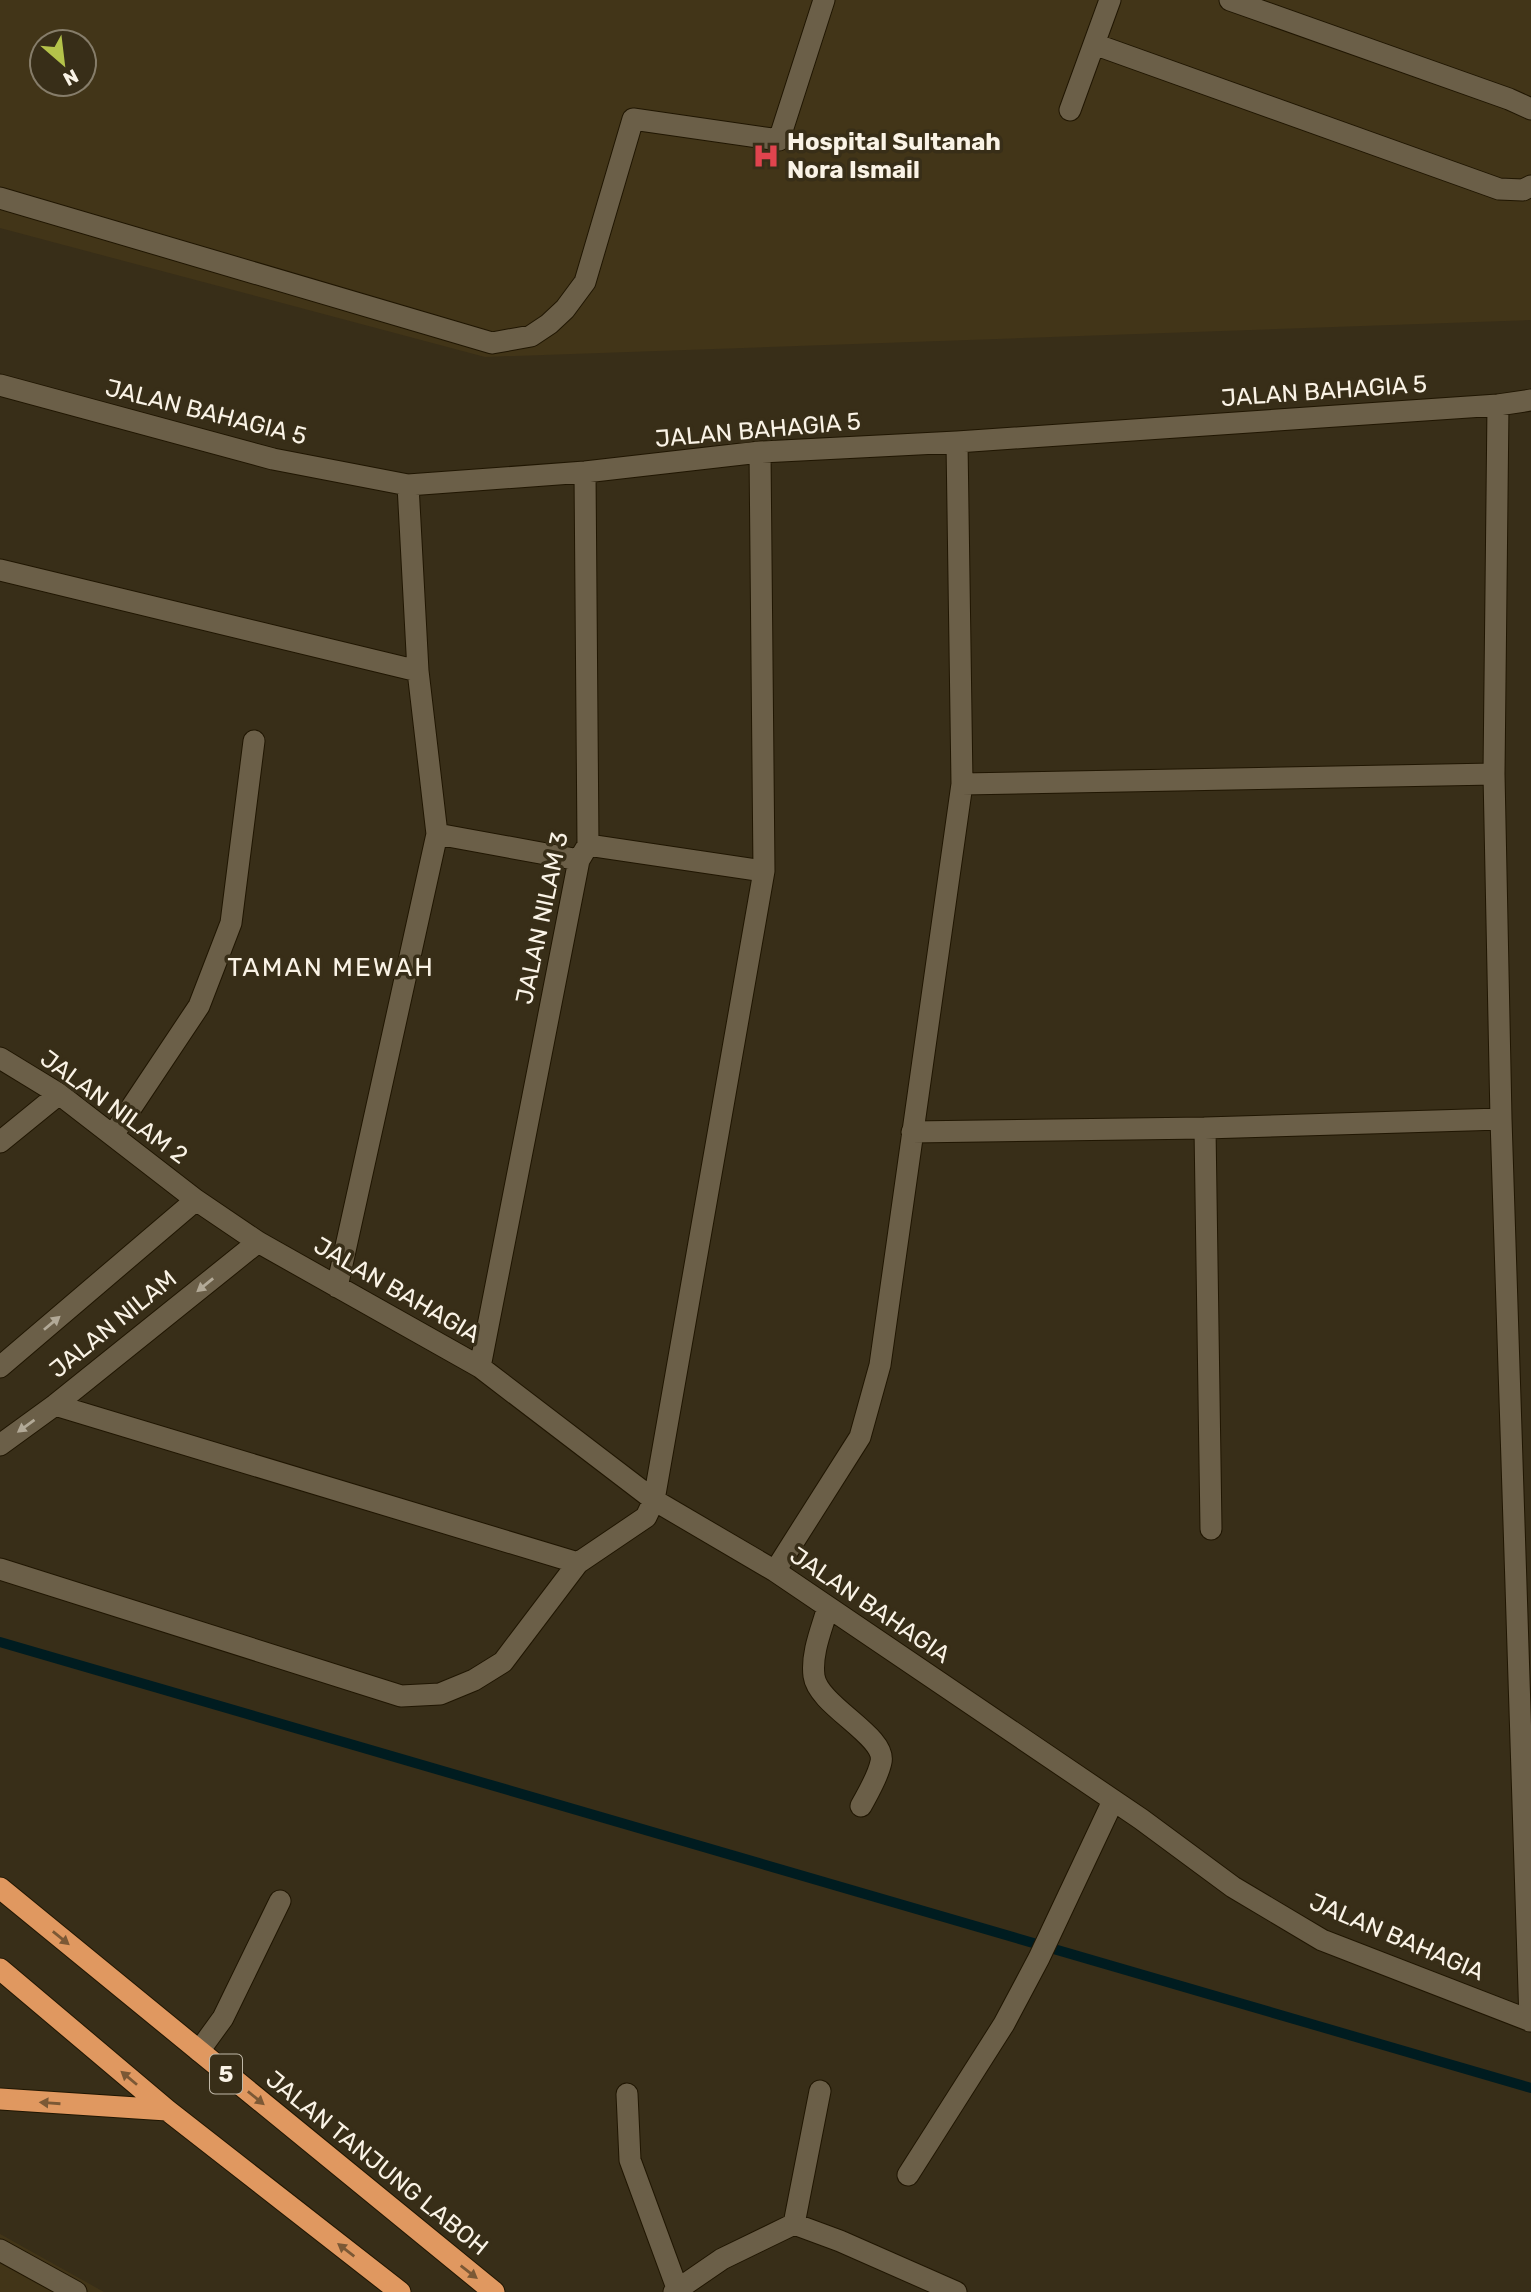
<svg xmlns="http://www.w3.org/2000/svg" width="1531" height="2292" viewBox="0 0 1531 2292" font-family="Rubik,sans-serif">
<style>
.built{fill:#423518;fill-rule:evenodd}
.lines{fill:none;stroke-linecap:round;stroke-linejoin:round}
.stream{stroke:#001c20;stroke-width:10}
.minor-casing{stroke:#201602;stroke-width:23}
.highway-casing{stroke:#201602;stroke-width:23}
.minor{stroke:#6b5f48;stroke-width:21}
.highway{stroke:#e09860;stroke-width:21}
.oneway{fill:#b2a997}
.oneway2{fill:#7b5835}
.labels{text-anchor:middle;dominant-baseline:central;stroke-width:7;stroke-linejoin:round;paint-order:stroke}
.shield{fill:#382e18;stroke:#c0b8a8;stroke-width:2}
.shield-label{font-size:23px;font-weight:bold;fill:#faf3e6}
.poi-label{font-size:24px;font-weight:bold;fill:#faf3e6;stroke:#382e18;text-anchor:start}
.street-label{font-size:24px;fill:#faf3e6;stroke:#382e18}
.neighbourhood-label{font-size:26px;letter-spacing:2px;fill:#faf3e6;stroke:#382e18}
</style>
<rect width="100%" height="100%" fill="#382e18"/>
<path class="built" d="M 0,0 L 1531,0 L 1531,320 L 485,357 L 0,228 ZM 42,42 L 84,42 L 84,84 L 42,84 Z
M 0,2234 L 104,2292 L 0,2292 Z"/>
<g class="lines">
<path class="stream" d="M 0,1642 L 1531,2088"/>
<defs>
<path id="minor" d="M 1230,0 L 1509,99 L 1531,109
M 1094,44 L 1499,189 L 1523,190 L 1531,186
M 1070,110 L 1110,0
M 0,198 L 492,343 L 531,336 L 549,324 L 565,309 L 585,282 L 633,119 L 779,140 L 824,0
M 0,385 L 273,459 L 408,485 L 585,472 L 760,452 L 957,442 L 1498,405 L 1531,400
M 1498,405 L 1494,774 L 1501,1119 L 1530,2021
M 0,570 L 418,671
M 962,784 L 1494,774
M 437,834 L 579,860
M 588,845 L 764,871
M 0,1058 L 59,1094 L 196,1200 L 258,1242 L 480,1367 L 654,1500 L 775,1571 L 1141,1819 L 1233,1887 L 1322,1940 L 1531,2021
M 1205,1128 L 1211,1529
M 912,1132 L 1205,1128 L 1501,1119
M 113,1135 L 199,1006 L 231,923 L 254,741
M 0,1142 L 59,1094
M 337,1287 L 437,834 L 418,671 L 408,485
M 0,1367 L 196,1200
M 480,1367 L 579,860 L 588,845 L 585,472
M 55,1405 L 578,1563
M 0,1445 L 55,1405 L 258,1242
M 0,1569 L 401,1696 L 440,1694 L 474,1680 L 503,1662 L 578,1563 L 646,1517 L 654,1500 L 764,871 L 760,452
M 775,1571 L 860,1437 L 880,1365 L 962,784 L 957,442
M 828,1607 C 822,1628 811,1653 814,1676 C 818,1706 887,1736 881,1762 C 878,1777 868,1793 861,1806
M 199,2051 L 223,2018 L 280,1901
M 627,2094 L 630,2160 L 677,2288
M 908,2175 L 1004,2024 L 1039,1958 L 1113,1801
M 794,2224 L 820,2091
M 0,2250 L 76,2292
M 674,2292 L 722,2259 L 794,2224 L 840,2241 L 956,2292"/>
<path id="highway" d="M 0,1888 L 494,2292
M 0,1969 L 167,2110 L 400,2292
M 0,2099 L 167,2110"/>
</defs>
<use href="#minor" class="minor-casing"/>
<use href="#highway" class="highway-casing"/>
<use href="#minor" class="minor"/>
<use href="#highway" class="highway"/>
</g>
<defs><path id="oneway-solid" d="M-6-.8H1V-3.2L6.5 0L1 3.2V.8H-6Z" transform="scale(1.75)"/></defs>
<g class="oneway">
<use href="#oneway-solid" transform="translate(205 1285) rotate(141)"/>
<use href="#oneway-solid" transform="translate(52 1323) rotate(-40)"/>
<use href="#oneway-solid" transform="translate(26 1426) rotate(144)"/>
</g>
<g class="oneway2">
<use href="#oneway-solid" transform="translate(61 1938) rotate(39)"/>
<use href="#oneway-solid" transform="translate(129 2078) rotate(-140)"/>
<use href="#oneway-solid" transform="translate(256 2098) rotate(39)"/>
<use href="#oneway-solid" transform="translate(50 2103) rotate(-176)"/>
<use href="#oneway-solid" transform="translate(346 2250) rotate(-142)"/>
<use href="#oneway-solid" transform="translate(469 2272) rotate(38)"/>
</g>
<defs>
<symbol id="hospital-bare" viewBox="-9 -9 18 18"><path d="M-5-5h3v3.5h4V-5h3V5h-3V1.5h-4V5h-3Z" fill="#e0444e" stroke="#382e18" stroke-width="2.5" paint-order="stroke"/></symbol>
</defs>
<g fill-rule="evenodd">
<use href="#hospital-bare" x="747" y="137" width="38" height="38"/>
</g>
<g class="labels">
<rect class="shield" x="210" y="2054.5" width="32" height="39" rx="5"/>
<g class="shield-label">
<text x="226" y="2074">5</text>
</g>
<g class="poi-label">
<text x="787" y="142">Hospital Sultanah<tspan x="787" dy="28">Nora Ismail</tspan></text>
</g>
<g class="street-label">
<text transform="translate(1324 391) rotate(-4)">JALAN BAHAGIA 5</text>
<text transform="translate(206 412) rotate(14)">JALAN BAHAGIA 5</text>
<text transform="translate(758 430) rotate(-5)">JALAN BAHAGIA 5</text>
<text transform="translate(542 918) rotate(-78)">JALAN NILAM 3</text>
<text transform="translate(114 1107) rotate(36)">JALAN NILAM 2</text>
<text transform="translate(397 1290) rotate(30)">JALAN BAHAGIA</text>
<text transform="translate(113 1324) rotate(-39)">JALAN NILAM</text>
<text transform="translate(870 1605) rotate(34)">JALAN BAHAGIA</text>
<text transform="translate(1397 1937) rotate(23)">JALAN BAHAGIA</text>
<text transform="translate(377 2163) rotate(39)">JALAN TANJUNG LABOH</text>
</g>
<g class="neighbourhood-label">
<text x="331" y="967">TAMAN MEWAH</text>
</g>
</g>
<g transform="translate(63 63) rotate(152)"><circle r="33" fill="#382e18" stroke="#867d6a" stroke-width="2"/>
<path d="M0-5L12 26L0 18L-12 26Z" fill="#b4c24a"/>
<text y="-10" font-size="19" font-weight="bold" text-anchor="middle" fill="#faf3e6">N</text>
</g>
</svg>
